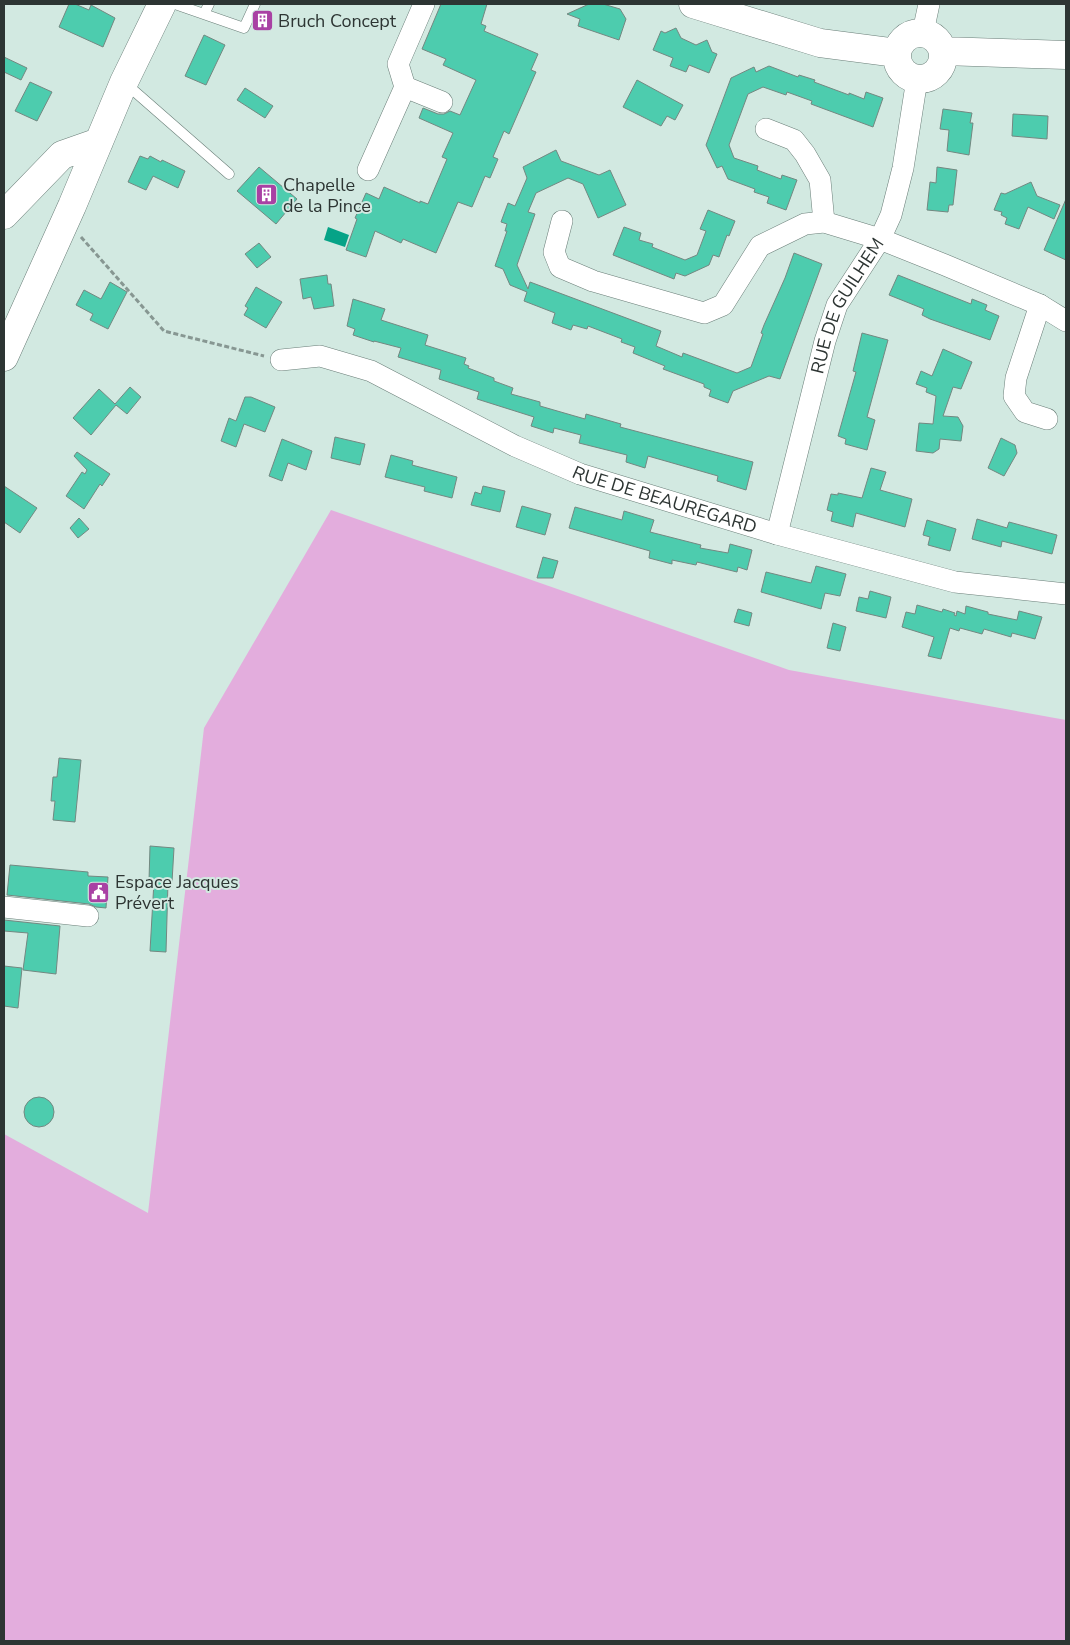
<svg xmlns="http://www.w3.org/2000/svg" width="1070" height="1645" viewBox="0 0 1070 1645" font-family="'Nunito Sans',sans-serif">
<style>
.green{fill:#e3addd}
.water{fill:#06a387}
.building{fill:#4dccae;stroke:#738881}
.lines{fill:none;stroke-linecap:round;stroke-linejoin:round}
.lane-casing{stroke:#6a7e78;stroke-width:11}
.street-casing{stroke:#6a7e78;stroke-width:22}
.secondary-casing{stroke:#6a7e78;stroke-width:29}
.path{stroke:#879792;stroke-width:3;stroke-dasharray:5 2.5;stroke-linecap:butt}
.lane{stroke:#fff;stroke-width:10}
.street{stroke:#fff;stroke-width:21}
.secondary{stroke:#fff;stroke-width:28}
.labels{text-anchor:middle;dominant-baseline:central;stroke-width:4;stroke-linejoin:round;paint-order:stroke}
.poi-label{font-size:18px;fill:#2d3533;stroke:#d2e9e1;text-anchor:start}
.street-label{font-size:18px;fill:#2d3533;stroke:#d2e9e1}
</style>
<rect width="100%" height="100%" fill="#d2e9e1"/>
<path class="green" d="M 331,510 L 789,670 L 1066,720 L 1066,1641 L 4,1641 L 4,1134 L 148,1213 L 204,728 Z"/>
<path class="water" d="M 328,227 L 349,235 L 345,247 L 324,240 Z"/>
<path class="building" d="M 69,4 L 75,4 L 89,10 L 91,5 L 115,18 L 103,47 L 59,27 Z
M 441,4 L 487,4 L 481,24 L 486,26 L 484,31 L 538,54 L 531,70 L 536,72 L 509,134 L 504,131 L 493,157 L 498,159 L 490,178 L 485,176 L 472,207 L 458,202 L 436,253 L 403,239 L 401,243 L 375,231 L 366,257 L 346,250 L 357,219 L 355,218 L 366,193 L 379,199 L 384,187 L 420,203 L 420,201 L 428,204 L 447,159 L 442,157 L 453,133 L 419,118 L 423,108 L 438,114 L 444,114 L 450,111 L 460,115 L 476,80 L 443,65 L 446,59 L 422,49 Z
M 589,4 L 603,4 L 620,9 L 626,19 L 619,40 L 578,26 L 580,19 L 567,14 Z
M 676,28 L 681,38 L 696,45 L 707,40 L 712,52 L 717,54 L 709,73 L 689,65 L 686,72 L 670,66 L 673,58 L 653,50 L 661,31 L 665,33 Z
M 204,35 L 225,45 L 206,85 L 185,76 Z
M 4,57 L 27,68 L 21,80 L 4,72 Z
M 769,66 L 798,77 L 799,75 L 815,80 L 814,82 L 849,95 L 849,93 L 864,99 L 866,92 L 883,98 L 873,127 L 811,104 L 812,101 L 787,92 L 786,95 L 763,87 L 748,94 L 729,145 L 734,158 L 758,166 L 757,170 L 781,179 L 782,175 L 797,180 L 786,210 L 767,203 L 769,197 L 754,192 L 755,189 L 728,179 L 722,166 L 717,168 L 706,145 L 731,78 L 754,67 L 756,72 Z
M 637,80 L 683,105 L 675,120 L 667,116 L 661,126 L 623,107 Z
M 30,82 L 52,92 L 37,121 L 15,111 Z
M 245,88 L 273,106 L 265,118 L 237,100 Z
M 943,109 L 972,113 L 970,123 L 973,123 L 969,155 L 947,151 L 949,130 L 940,129 Z
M 1013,114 L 1048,116 L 1047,139 L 1012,136 Z
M 556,150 L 561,161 L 599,175 L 610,170 L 626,205 L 598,218 L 583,184 L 568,178 L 536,193 L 528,212 L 535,214 L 517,265 L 528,289 L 530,282 L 661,331 L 656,346 L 682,357 L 683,353 L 737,373 L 751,367 L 763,334 L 761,333 L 764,325 L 785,278 L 794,253 L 822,264 L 780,379 L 769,376 L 733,391 L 728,403 L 709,396 L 711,390 L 704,387 L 704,384 L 663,369 L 665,366 L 633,353 L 635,347 L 621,342 L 622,339 L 588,326 L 587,329 L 573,325 L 571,330 L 552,323 L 555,313 L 524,301 L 527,292 L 510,285 L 503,269 L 495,266 L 507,231 L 505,231 L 507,224 L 501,222 L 508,203 L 515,206 L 527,178 L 523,167 Z
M 140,156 L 148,159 L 150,156 L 161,162 L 162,160 L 185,171 L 178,188 L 153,176 L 146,190 L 128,182 Z
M 259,167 L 297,199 L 276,224 L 237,191 Z
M 937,167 L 957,170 L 953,205 L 949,205 L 948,212 L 927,210 L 930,182 L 936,183 Z
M 1031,182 L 1037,196 L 1060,205 L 1054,219 L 1028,207 L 1019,229 L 1005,224 L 1007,218 L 1001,215 L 1002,212 L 994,210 L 1001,193 L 1005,194 Z
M 1066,199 L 1066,260 L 1044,250 Z
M 708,210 L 735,221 L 729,236 L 727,235 L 719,257 L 713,255 L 709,265 L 685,276 L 676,273 L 674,279 L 613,255 L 624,227 L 641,233 L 639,240 L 653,244 L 652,247 L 685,260 L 697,255 L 706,231 L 700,229 Z
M 259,243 L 271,257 L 257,268 L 245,254 Z
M 327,275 L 328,284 L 331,284 L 334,306 L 314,309 L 311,297 L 303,299 L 300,279 Z
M 898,275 L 971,304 L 972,299 L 987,305 L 985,310 L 999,316 L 990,340 L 930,319 L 922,315 L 924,309 L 889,295 Z
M 110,282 L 127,292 L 108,329 L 90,320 L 93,314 L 76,305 L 84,290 L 101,299 Z
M 256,287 L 282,302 L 266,328 L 244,315 L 248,308 L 245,306 Z
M 353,299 L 385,309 L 381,320 L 428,335 L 425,345 L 466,358 L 464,364 L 469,366 L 468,368 L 494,378 L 494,381 L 513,388 L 511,394 L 540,402 L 540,406 L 585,419 L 586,414 L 621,424 L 620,427 L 753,462 L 746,490 L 717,481 L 718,476 L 648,456 L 645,468 L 626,462 L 627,455 L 579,443 L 581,435 L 554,428 L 553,433 L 531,426 L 534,417 L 477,399 L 479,392 L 439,379 L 441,370 L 398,357 L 401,348 L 374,341 L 374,342 L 353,335 L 355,329 L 347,326 Z
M 862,333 L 888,340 L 867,417 L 875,420 L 867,450 L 845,444 L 846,439 L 838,436 L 856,372 L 853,371 Z
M 943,349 L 972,362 L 961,389 L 953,387 L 943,416 L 958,417 L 963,426 L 961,441 L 940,439 L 939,449 L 933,453 L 916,451 L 919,423 L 933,424 L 936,396 L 926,392 L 927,388 L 916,384 L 921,371 L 932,376 Z
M 130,387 L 141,397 L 127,414 L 116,405 L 91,435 L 73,418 L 99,389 L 115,404 Z
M 245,397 L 251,397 L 275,407 L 265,432 L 244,424 L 236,447 L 221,441 L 229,418 L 236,421 Z
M 335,437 L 365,444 L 360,465 L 331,458 Z
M 1001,438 L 1015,445 L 1017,453 L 1004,476 L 988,468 Z
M 282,439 L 312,451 L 306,470 L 288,463 L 282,481 L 269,476 Z
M 77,452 L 110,474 L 102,486 L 100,484 L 84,509 L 66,496 L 82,472 L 85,474 L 87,470 L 74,456 Z
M 391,455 L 413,461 L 412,465 L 457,477 L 452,498 L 424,491 L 425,487 L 385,477 Z
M 871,468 L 886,472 L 880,490 L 912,499 L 905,527 L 856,513 L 853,527 L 831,521 L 833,512 L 827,510 L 831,494 L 838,495 L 838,493 L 862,498 Z
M 4,486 L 37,508 L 20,533 L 4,522 Z
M 483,486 L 505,491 L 500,512 L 471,505 L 475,492 L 481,494 Z
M 522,506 L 551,514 L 545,535 L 516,527 Z
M 575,507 L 622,520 L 624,511 L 654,520 L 650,532 L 701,545 L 700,548 L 728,553 L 730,544 L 752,550 L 747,570 L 738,567 L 737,572 L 697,562 L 696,565 L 672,560 L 672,564 L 649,558 L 650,551 L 569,528 Z
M 79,518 L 89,529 L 78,538 L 70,528 Z
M 977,519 L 1007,528 L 1009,522 L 1057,535 L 1052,554 L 1002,541 L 1001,547 L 972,539 Z
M 927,520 L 956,529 L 950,551 L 928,545 L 930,537 L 923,535 Z
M 543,557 L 558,561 L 553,578 L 537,578 Z
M 816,566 L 846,574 L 840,596 L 825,593 L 821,609 L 761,592 L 766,572 L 811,583 Z
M 870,591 L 891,597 L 886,618 L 856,611 L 859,597 L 868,599 Z
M 917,605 L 942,612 L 943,609 L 955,613 L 954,615 L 956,616 L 957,611 L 965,614 L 966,606 L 988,612 L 988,614 L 1017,620 L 1019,611 L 1042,617 L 1035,639 L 1012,633 L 1011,637 L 984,629 L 982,634 L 960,628 L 959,631 L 950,628 L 941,659 L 928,656 L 934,637 L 902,627 L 906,612 L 915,614 Z
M 738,609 L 752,613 L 749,626 L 734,622 Z
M 833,623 L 846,627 L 840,651 L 827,648 Z
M 59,758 L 81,760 L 75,822 L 53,820 L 55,801 L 51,801 L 53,777 L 57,777 Z
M 150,846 L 174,848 L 172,882 L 168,882 L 166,952 L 150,951 L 154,881 L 149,881 Z
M 10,865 L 88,872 L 88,876 L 108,877 L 106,908 L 96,907 L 89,904 L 7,895 Z
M 4,920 L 60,926 L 56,974 L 23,970 L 28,933 L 4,931 Z
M 4,966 L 22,968 L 18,1008 L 4,1006 Z
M24 1112a15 15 0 1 1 30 0a15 15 0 1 1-30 0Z"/>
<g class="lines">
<defs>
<path id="lane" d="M 175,4 L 244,28 L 255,4
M 204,14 L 209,4
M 125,83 L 229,174"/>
<g id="street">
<path d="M 923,32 L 929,4"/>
<path d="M 405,87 L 442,102"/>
<path d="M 766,129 L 794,140 L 805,154 L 820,180 L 824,222"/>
<path d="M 368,170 L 405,87 L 398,64 L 424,4"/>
<path d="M 562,221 L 554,252 L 560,267 L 593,281 L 704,313 L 723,305 L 760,246 L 805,224 L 824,222 L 880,239 L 945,265 L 1040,305 L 1066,321"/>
<path d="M 1040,305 L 1016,378 L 1014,396 L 1025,412 L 1047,419"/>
<path id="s1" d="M 281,360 L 320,356 L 371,371 L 515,446 L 580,474 L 777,534 L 955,582 L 1066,594"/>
<path id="s2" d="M 777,534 L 825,341 L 837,305 L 880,239 L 891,215 L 903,168 L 917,79"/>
<path d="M 4,907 L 88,916"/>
</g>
<path id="secondary" d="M 693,4 L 820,43 L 897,53
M897 56a23 23 0 1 1 46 0a23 23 0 1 1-46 0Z
M 943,51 L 1066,55
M 4,215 L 62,155 L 99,142
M 4,357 L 72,206 L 124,82 L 162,4"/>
</defs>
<use href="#lane" class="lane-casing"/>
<use href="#street" class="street-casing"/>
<use href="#secondary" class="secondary-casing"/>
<path class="path" d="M 81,237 L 164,331 L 264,356"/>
<use href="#lane" class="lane"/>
<use href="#street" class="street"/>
<use href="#secondary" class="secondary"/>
</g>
<defs>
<symbol id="building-square" viewBox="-11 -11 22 22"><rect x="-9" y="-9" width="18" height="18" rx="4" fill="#a941a4" stroke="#d2e9e1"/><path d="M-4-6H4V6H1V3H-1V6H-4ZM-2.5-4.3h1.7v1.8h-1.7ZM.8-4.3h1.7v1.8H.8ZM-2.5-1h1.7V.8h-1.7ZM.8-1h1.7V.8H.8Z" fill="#fff"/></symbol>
<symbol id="civic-square" viewBox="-11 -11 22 22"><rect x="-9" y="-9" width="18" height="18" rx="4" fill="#a941a4" stroke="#d2e9e1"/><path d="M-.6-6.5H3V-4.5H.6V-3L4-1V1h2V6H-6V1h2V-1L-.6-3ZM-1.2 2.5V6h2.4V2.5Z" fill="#fff"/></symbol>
</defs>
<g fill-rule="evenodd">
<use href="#building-square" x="250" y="8" width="25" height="25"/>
<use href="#building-square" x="254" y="182" width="25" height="25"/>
<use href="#civic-square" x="86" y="880" width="25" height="25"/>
</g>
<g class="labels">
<g class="poi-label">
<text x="278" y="21">Bruch Concept</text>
<text x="283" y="185">Chapelle<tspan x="283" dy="21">de la Pince</tspan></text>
<text x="115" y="882">Espace Jacques<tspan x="115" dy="21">Prévert</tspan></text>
</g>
<g class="street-label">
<text stroke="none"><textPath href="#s2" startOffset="240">RUE DE GUILHEM</textPath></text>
<text stroke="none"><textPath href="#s1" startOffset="414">RUE DE BEAUREGARD</textPath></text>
</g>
</g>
<rect width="1070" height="1645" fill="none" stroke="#2d3533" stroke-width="10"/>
</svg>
